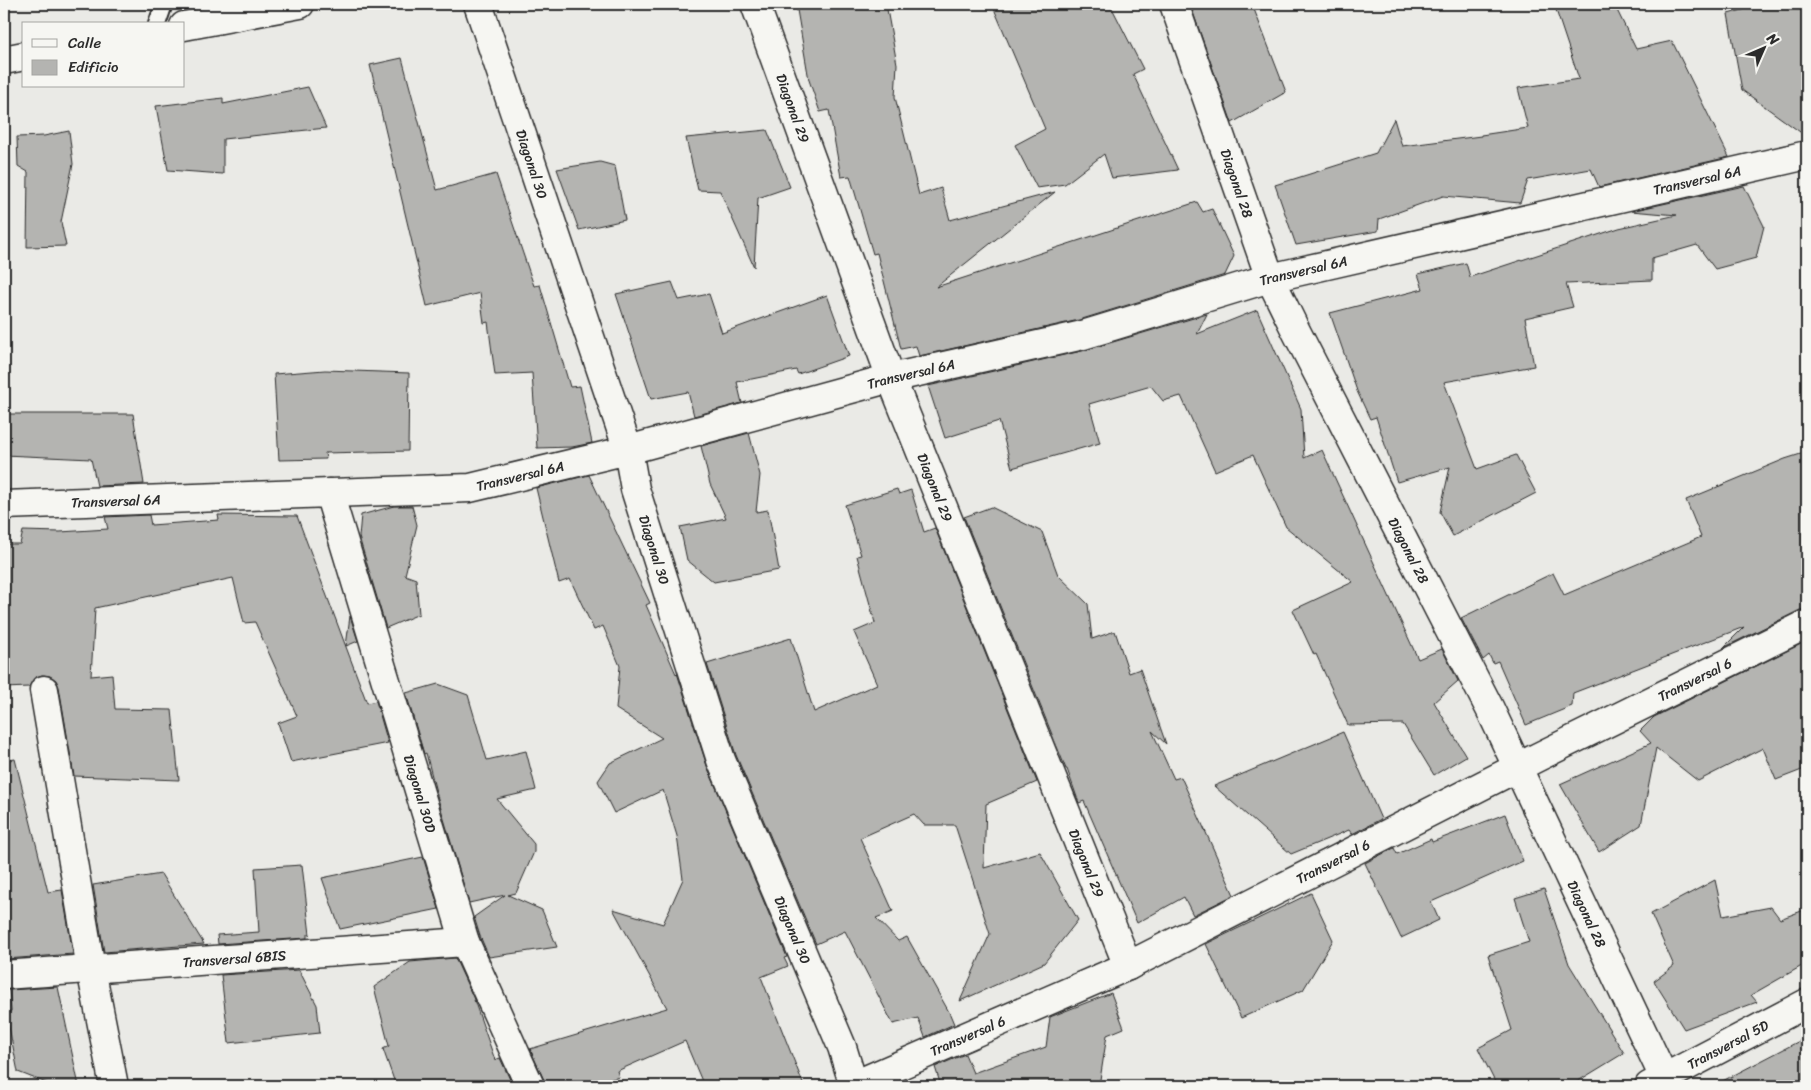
<svg xmlns="http://www.w3.org/2000/svg" width="1811" height="1090" viewBox="0 0 1811 1090" font-family="Sriracha,sans-serif">
<style>
.building{fill:#b4b4b1;stroke:#2b2b2b}
.lines{fill:none;stroke-linecap:round;stroke-linejoin:round}
.lane-casing{stroke:#2b2b2b;stroke-width:20}
.street-casing{stroke:#2b2b2b;stroke-width:31}
.secondary-casing{stroke:#2b2b2b;stroke-width:31}
.lane{stroke:#f6f6f2;stroke-width:16}
.street{stroke:#f6f6f2;stroke-width:28}
.secondary{stroke:#f6f6f2;stroke-width:28}
.labels{text-anchor:middle;dominant-baseline:central;stroke-width:4;stroke-linejoin:round;paint-order:stroke}
.street-label{font-size:14px;fill:#2b2b2b;stroke:#f6f6f2}
</style>
<rect width="100%" height="100%" fill="#eaeae6"/>
<filter id="ink" filterUnits="userSpaceOnUse"><feTurbulence type="fractalNoise" baseFrequency=".02" numOctaves="2"/><feDisplacementMap in="SourceGraphic" scale="10" xChannelSelector="R" yChannelSelector="G"/><feConvolveMatrix kernelMatrix="1 2 1 2 8 2 1 2 1" color-interpolation-filters="sRGB"/></filter>
<g filter="url(#ink)">
<path class="building" d="M 796,4 L 886,4 L 897,64 L 895,97 L 919,195 L 941,188 L 950,220 L 1055,192 L 936,287 L 1197,202 L 1203,212 L 1212,209 L 1234,256 L 1225,275 L 1079,320 L 919,356 L 916,346 L 901,349 L 877,253 L 873,254 L 850,176 L 841,177 L 829,110 L 820,112 L 809,80 Z
M 992,4 L 1110,4 L 1143,69 L 1133,74 L 1178,170 L 1112,178 L 1104,154 L 1065,184 L 1037,188 L 1015,145 L 1045,129 Z
M 1190,4 L 1252,4 L 1286,92 L 1232,123 Z
M 1554,4 L 1614,4 L 1636,49 L 1672,41 L 1729,157 L 1599,187 L 1591,169 L 1528,180 L 1520,203 L 1443,196 L 1379,219 L 1378,231 L 1296,245 L 1275,185 L 1376,153 L 1394,119 L 1402,146 L 1481,136 L 1481,135 L 1528,128 L 1518,88 L 1579,79 Z
M 1764,4 L 1807,4 L 1807,137 L 1742,90 L 1728,14 Z
M 402,58 L 437,190 L 496,174 L 534,286 L 540,285 L 570,387 L 580,386 L 592,443 L 572,447 L 537,448 L 532,373 L 495,375 L 488,322 L 484,323 L 480,293 L 427,306 L 370,65 Z
M 308,87 L 326,128 L 223,139 L 223,174 L 168,170 L 156,106 L 223,98 L 223,104 Z
M 767,130 L 790,187 L 758,198 L 754,267 L 720,191 L 698,190 L 686,138 Z
M 69,131 L 73,164 L 61,222 L 66,246 L 27,247 L 28,172 L 18,166 L 17,137 L 44,136 Z
M 600,162 L 615,166 L 625,220 L 579,230 L 557,169 Z
M 1744,186 L 1764,226 L 1756,258 L 1715,269 L 1697,245 L 1652,258 L 1652,280 L 1566,284 L 1573,307 L 1525,318 L 1534,366 L 1444,382 L 1477,469 L 1516,455 L 1536,493 L 1453,536 L 1440,512 L 1450,467 L 1397,482 L 1376,417 L 1370,419 L 1357,391 L 1330,313 L 1423,289 L 1418,274 L 1466,263 L 1470,277 L 1619,228 L 1677,215 L 1631,211 Z
M 672,282 L 679,300 L 709,294 L 722,333 L 827,295 L 849,356 L 798,374 L 796,370 L 737,382 L 742,403 L 694,416 L 688,392 L 651,399 L 616,294 Z
M 1257,310 L 1301,409 L 1304,458 L 1322,450 L 1418,659 L 1442,649 L 1458,681 L 1434,702 L 1466,756 L 1434,775 L 1403,724 L 1348,725 L 1316,654 L 1314,655 L 1293,610 L 1353,582 L 1286,527 L 1253,455 L 1215,471 L 1181,396 L 1163,401 L 1151,386 L 1089,404 L 1100,443 L 1012,468 L 999,421 L 945,438 L 928,386 L 1086,350 L 1207,314 L 1197,334 Z
M 325,370 L 409,373 L 408,451 L 325,453 L 326,459 L 279,460 L 274,374 Z
M 4,414 L 133,414 L 144,484 L 97,486 L 91,459 L 4,455 Z
M 749,433 L 760,475 L 756,512 L 768,510 L 779,570 L 714,582 L 687,560 L 680,527 L 726,518 L 710,484 L 701,446 Z
M 1807,452 L 1807,608 L 1800,610 L 1723,648 L 1744,627 L 1573,693 L 1572,706 L 1526,725 L 1498,661 L 1493,663 L 1489,655 L 1483,660 L 1461,618 L 1553,573 L 1564,595 L 1701,537 L 1686,500 L 1785,459 Z
M 589,475 L 650,603 L 646,605 L 676,674 L 677,673 L 707,766 L 787,957 L 784,958 L 788,966 L 761,977 L 804,1086 L 704,1086 L 685,1041 L 617,1071 L 619,1077 L 609,1080 L 611,1086 L 545,1086 L 544,1080 L 530,1049 L 667,1008 L 613,909 L 663,924 L 683,879 L 677,836 L 663,790 L 614,813 L 598,781 L 610,763 L 662,738 L 616,709 L 620,666 L 603,626 L 594,630 L 570,579 L 559,583 L 536,488 Z
M 897,489 L 899,494 L 911,490 L 924,532 L 935,528 L 1037,782 L 986,804 L 984,868 L 1040,852 L 1078,920 L 1044,963 L 960,1001 L 990,934 L 955,825 L 924,825 L 914,814 L 860,838 L 893,911 L 876,918 L 898,941 L 907,937 L 949,1012 L 954,1024 L 925,1037 L 918,1018 L 893,1024 L 845,931 L 816,944 L 736,755 L 707,664 L 791,638 L 814,712 L 877,684 L 854,632 L 875,623 L 857,556 L 861,555 L 845,505 Z
M 394,506 L 412,506 L 417,525 L 405,575 L 416,579 L 419,614 L 386,628 L 359,537 L 361,515 Z
M 991,507 L 1042,532 L 1058,575 L 1088,604 L 1092,639 L 1115,631 L 1129,673 L 1140,669 L 1166,744 L 1152,731 L 1174,779 L 1181,777 L 1234,895 L 1193,915 L 1184,897 L 1137,923 L 1084,801 L 1079,803 L 1067,769 L 1066,769 L 964,517 Z
M 149,515 L 151,525 L 219,520 L 218,515 L 297,516 L 367,703 L 376,701 L 388,743 L 291,762 L 278,723 L 297,716 L 255,622 L 244,623 L 233,578 L 95,608 L 91,676 L 112,674 L 115,709 L 172,710 L 179,780 L 74,776 L 59,687 L 56,680 L 50,676 L 42,675 L 34,678 L 29,687 L 4,688 L 4,544 L 20,544 L 23,531 L 60,532 L 108,529 L 105,517 Z
M 350,616 L 358,641 L 346,646 Z
M 1807,641 L 1807,768 L 1776,780 L 1763,748 L 1698,781 L 1656,748 L 1641,825 L 1599,852 L 1560,784 L 1651,743 L 1640,731 L 1654,717 Z
M 438,684 L 468,695 L 487,760 L 526,751 L 536,790 L 497,799 L 534,844 L 534,852 L 516,893 L 508,895 L 542,910 L 557,947 L 489,957 L 480,936 L 474,917 L 505,895 L 469,903 L 436,792 L 426,753 L 424,754 L 406,693 Z
M 1343,732 L 1381,819 L 1352,834 L 1349,830 L 1291,854 L 1214,786 Z
M 15,759 L 48,892 L 62,890 L 73,954 L 6,959 L 4,936 L 4,761 Z
M 1505,814 L 1523,861 L 1431,902 L 1439,920 L 1401,938 L 1365,863 L 1394,848 L 1397,854 L 1431,839 L 1432,842 Z
M 423,857 L 439,909 L 340,929 L 322,878 Z
M 302,865 L 310,935 L 307,935 L 307,938 L 218,944 L 217,935 L 259,932 L 255,868 Z
M 161,874 L 204,944 L 104,952 L 93,885 Z
M 1715,880 L 1723,916 L 1771,907 L 1780,919 L 1807,909 L 1807,963 L 1751,995 L 1757,1002 L 1684,1029 L 1654,981 L 1674,966 L 1651,914 Z
M 1544,889 L 1569,964 L 1624,1053 L 1570,1086 L 1497,1086 L 1478,1048 L 1512,1030 L 1488,955 L 1529,942 L 1515,898 Z
M 1311,893 L 1333,940 L 1303,990 L 1241,1018 L 1206,944 Z
M 455,958 L 473,997 L 495,1060 L 500,1058 L 513,1086 L 396,1086 L 383,1049 L 389,1046 L 374,987 L 410,962 Z
M 299,970 L 317,1005 L 320,1033 L 229,1043 L 221,975 Z
M 58,987 L 79,1086 L 54,1086 L 18,1072 L 6,1012 L 11,1011 L 9,990 Z
M 1111,993 L 1124,1028 L 1107,1035 L 1099,1086 L 941,1086 L 935,1067 L 965,1054 L 973,1073 L 1046,1047 L 1050,1017 Z
M 1807,1037 L 1807,1086 L 1713,1086 Z"/>
<g class="lines">
<defs>
<path id="lane" d="M 157,24 L 164,4"/>
<g id="street">
<path id="s1" d="M 478,4 L 628,450 L 635,489 L 721,760 L 842,1047 L 854,1086"/>
<path id="s2" d="M 755,4 L 891,378 L 1128,966"/>
<path id="s3" d="M 1174,4 L 1270,278 L 1296,331 L 1490,709 L 1668,1086"/>
<path id="s4" d="M 329,493 L 465,942 L 530,1086"/>
<path id="s5" d="M 4,505 L 470,488 L 628,450 L 891,378 L 1083,335 L 1270,278 L 1807,155"/>
<path d="M 44,690 L 91,969 L 114,1086"/>
<path id="s6" d="M 4,975 L 465,942"/>
<path id="s7" d="M 852,1086 L 1128,966 L 1538,757 L 1807,624"/>
<path id="s8" d="M 1649,1086 L 1807,1003"/>
</g>
<path id="secondary" d="M 184,26 L 300,4
M 4,60 L 24,56"/>
</defs>
<use href="#lane" class="lane-casing"/>
<use href="#street" class="street-casing"/>
<use href="#secondary" class="secondary-casing"/>
<use href="#lane" class="lane"/>
<use href="#street" class="street"/>
<use href="#secondary" class="secondary"/>
</g>
</g>
<g class="labels">
<g class="street-label">
<text stroke="none"><textPath href="#s2" startOffset="111">Diagonal 29</textPath></text>
<text stroke="none"><textPath href="#s1" startOffset="169">Diagonal 30</textPath></text>
<text stroke="none"><textPath href="#s5" startOffset="1732">Transversal 6A</textPath></text>
<text stroke="none"><textPath href="#s3" startOffset="190">Diagonal 28</textPath></text>
<text stroke="none"><textPath href="#s5" startOffset="1328">Transversal 6A</textPath></text>
<text stroke="none"><textPath href="#s5" startOffset="922">Transversal 6A</textPath></text>
<text stroke="none"><textPath href="#s5" startOffset="518">Transversal 6A</textPath></text>
<text stroke="none"><textPath href="#s2" startOffset="516">Diagonal 29</textPath></text>
<text stroke="none"><textPath href="#s5" startOffset="112">Transversal 6A</textPath></text>
<text stroke="none"><textPath href="#s1" startOffset="574">Diagonal 30</textPath></text>
<text stroke="none"><textPath href="#s3" startOffset="596">Diagonal 28</textPath></text>
<text stroke="none"><textPath href="#s7" startOffset="936">Transversal 6</textPath></text>
<text stroke="none"><textPath href="#s4" startOffset="314">Diagonal 30D</textPath></text>
<text stroke="none"><textPath href="#s7" startOffset="531">Transversal 6</textPath></text>
<text stroke="none"><textPath href="#s2" startOffset="921">Diagonal 29</textPath></text>
<text stroke="none"><textPath href="#s3" startOffset="1001">Diagonal 28</textPath></text>
<text stroke="none"><textPath href="#s1" startOffset="979">Diagonal 30</textPath></text>
<text stroke="none"><textPath href="#s6" startOffset="231">Transversal 6BIS</textPath></text>
<text stroke="none"><textPath href="#s7" startOffset="126">Transversal 6</textPath></text>
<text stroke="none"><textPath href="#s8" startOffset="89">Transversal 5D</textPath></text>
</g>
</g>
<rect width="1811" height="1090" fill="none" stroke="#f6f6f2" stroke-width="20"/>
<rect x="10" y="10" width="1791" height="1070" fill="none" stroke="#2b2b2b" stroke-width="2" filter="url(#ink)"/>
<rect x="22" y="22" width="162" height="65" fill="#f6f6f2" stroke="#a5a5a2"/>
<rect x="32" y="39" width="25" height="8" fill="#f6f6f2" stroke="#a5a5a2"/>
<text x="68" y="48" font-size="15" fill="#2b2b2b">Calle</text>
<rect x="32" y="60" width="25" height="15" fill="#b4b4b1" stroke="#a5a5a2"/>
<text x="68" y="72" font-size="15" fill="#2b2b2b">Edificio</text>
<g transform="translate(1764 48) rotate(45)" stroke="#f6f6f2" stroke-width="4" paint-order="stroke">
<path d="M0-4L9 19L0 12L-9 19Z" fill="#2b2b2b"/>
<text y="-8" font-size="14" font-weight="bold" text-anchor="middle" fill="#2b2b2b">N</text>
</g>
</svg>
